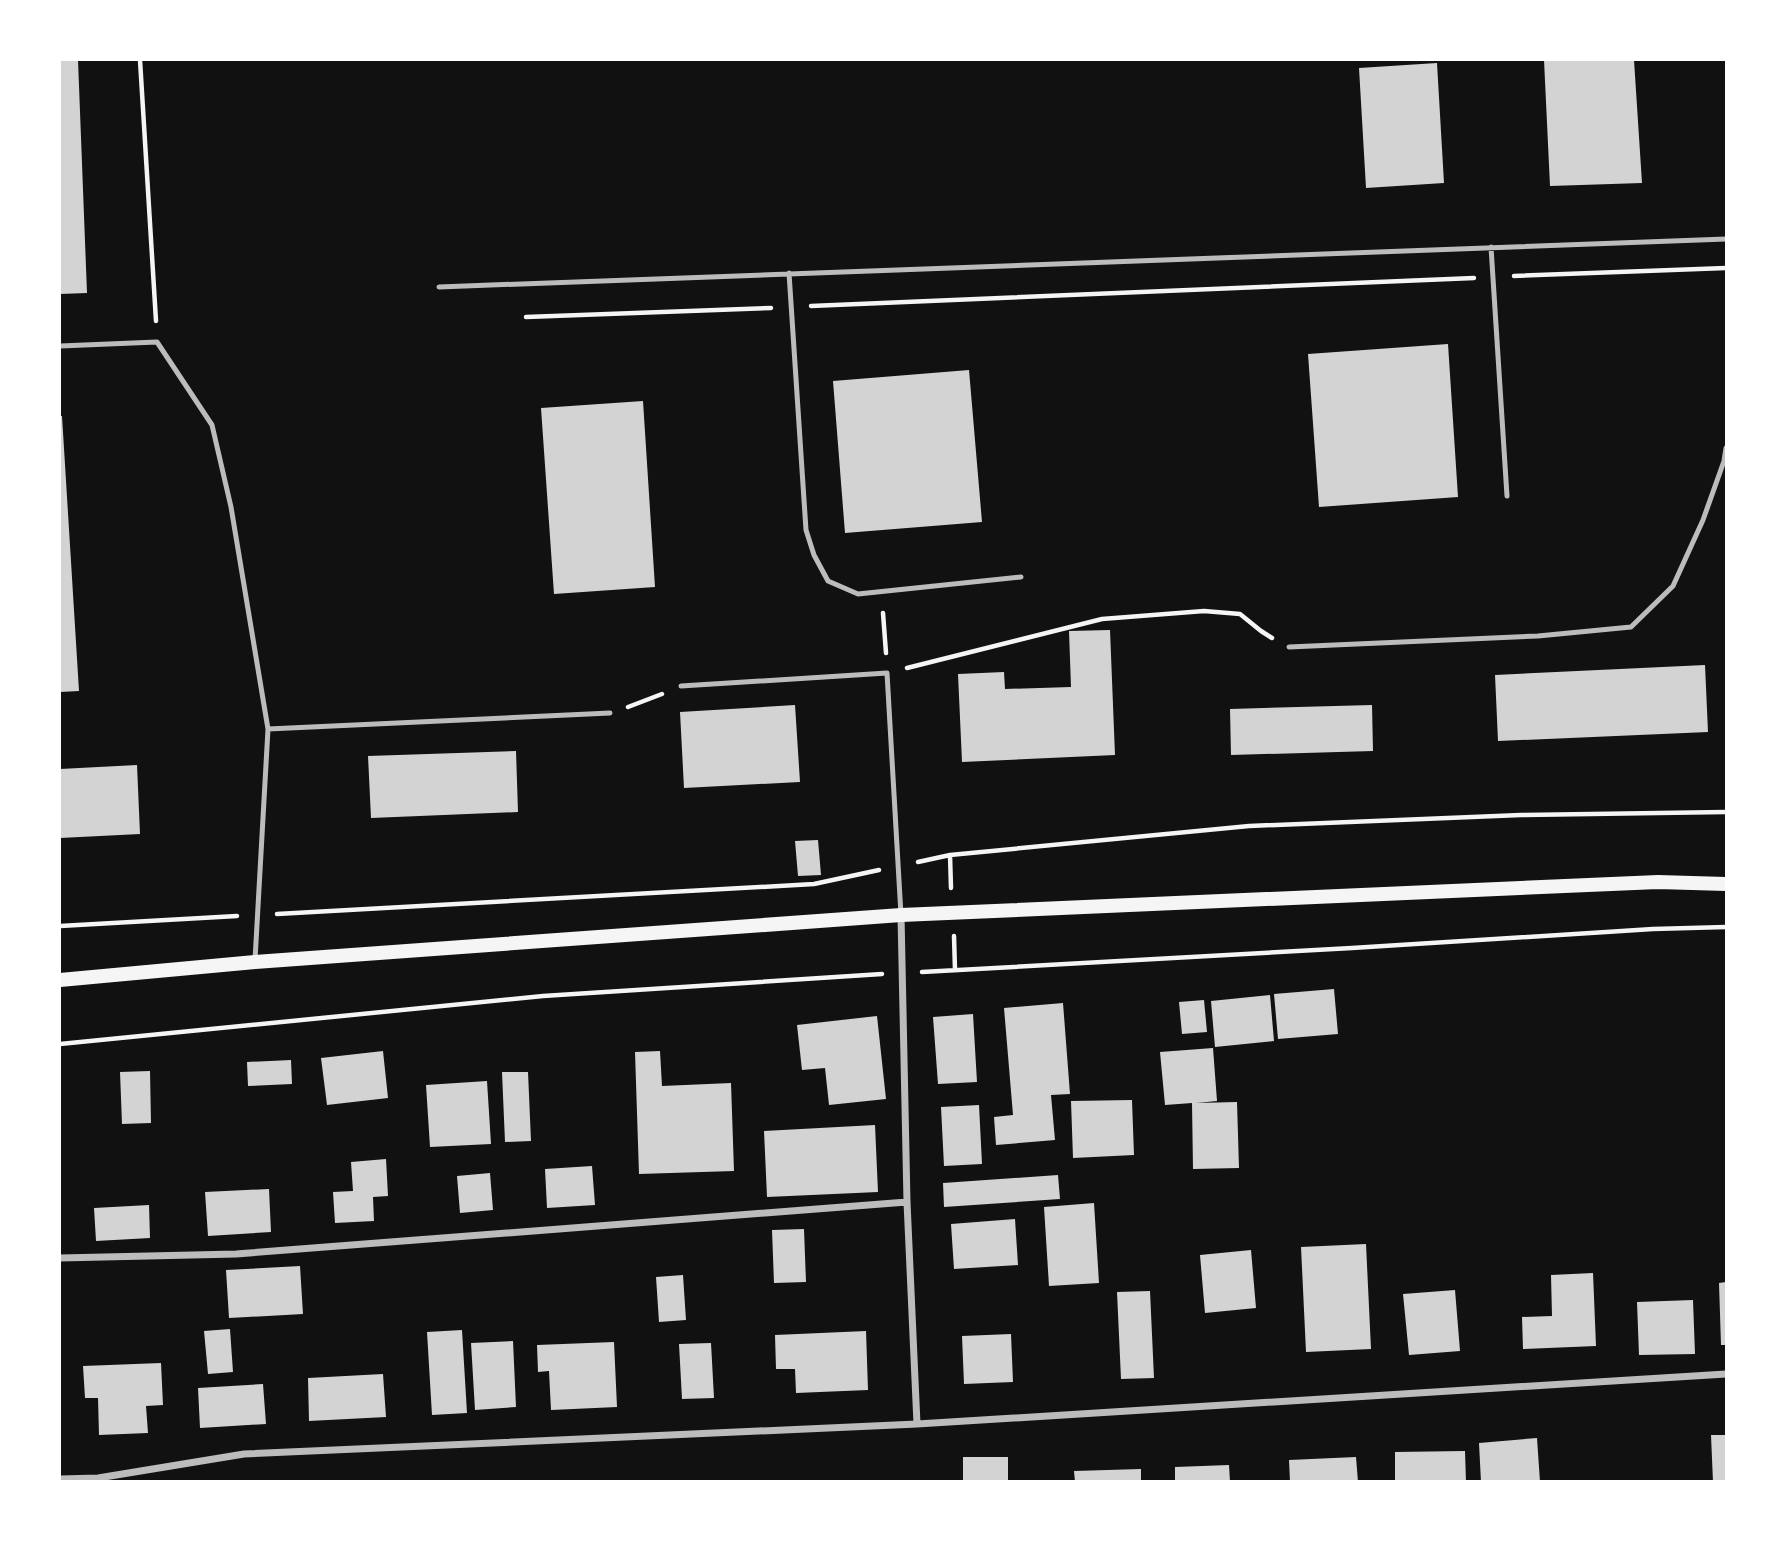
<svg xmlns="http://www.w3.org/2000/svg" width="1786" height="1541" viewBox="0 0 1786 1541" font-family="'DejaVu Sans',sans-serif">
<style>
.building{fill:#d3d3d3}
.lines{fill:none;stroke-linecap:round;stroke-linejoin:round}
.path{stroke:#f5f5f5;stroke-width:4.5}
.service{stroke:#bcbcbc;stroke-width:5}
.minor{stroke:#bcbcbc;stroke-width:7}
.secondary{stroke:#f5f5f5;stroke-width:14}
</style>
<rect width="100%" height="100%" fill="#111"/>
<path class="building" d="M 60,60 L 78,60 L 87,293 L 60,294 Z
M 1544,60 L 1634,60 L 1642,183 L 1550,186 Z
M 1437,63 L 1444,183 L 1366,188 L 1359,68 Z
M 1448,344 L 1458,497 L 1319,507 L 1308,354 Z
M 969,370 L 982,522 L 845,533 L 833,381 Z
M 643,401 L 655,587 L 554,594 L 541,408 Z
M 60,416 L 62,416 L 79,691 L 60,692 Z
M 1110,630 L 1115,755 L 962,762 L 958,674 L 1004,672 L 1005,689 L 1071,687 L 1069,631 Z
M 1705,665 L 1708,732 L 1498,741 L 1495,675 Z
M 795,705 L 800,782 L 684,788 L 680,712 Z
M 1372,705 L 1373,751 L 1231,755 L 1230,709 Z
M 516,751 L 518,812 L 371,818 L 368,756 Z
M 137,765 L 140,834 L 60,838 L 60,769 Z
M 818,840 L 821,875 L 798,876 L 795,841 Z
M 1334,989 L 1338,1034 L 1278,1039 L 1274,994 Z
M 1270,995 L 1274,1041 L 1215,1047 L 1211,1001 Z
M 1204,1000 L 1207,1032 L 1182,1034 L 1179,1002 Z
M 1063,1003 L 1070,1094 L 1051,1095 L 1055,1140 L 996,1145 L 994,1117 L 1013,1115 L 1004,1008 Z
M 973,1014 L 977,1082 L 938,1084 L 933,1017 Z
M 877,1016 L 886,1099 L 829,1105 L 825,1068 L 802,1070 L 797,1025 Z
M 1213,1048 L 1217,1101 L 1196,1103 L 1237,1102 L 1239,1168 L 1193,1169 L 1192,1103 L 1165,1105 L 1160,1052 Z
M 383,1051 L 388,1098 L 327,1105 L 321,1058 Z
M 660,1051 L 662,1086 L 731,1083 L 734,1171 L 639,1174 L 635,1052 Z
M 291,1060 L 292,1084 L 248,1086 L 247,1062 Z
M 150,1071 L 151,1123 L 122,1124 L 120,1072 Z
M 502,1072 L 528,1072 L 531,1141 L 505,1142 Z
M 487,1081 L 491,1144 L 430,1147 L 426,1085 Z
M 1132,1100 L 1134,1155 L 1073,1158 L 1071,1101 Z
M 979,1105 L 982,1164 L 944,1166 L 941,1107 Z
M 875,1125 L 878,1192 L 767,1197 L 764,1131 Z
M 386,1159 L 388,1196 L 373,1197 L 374,1221 L 335,1223 L 333,1192 L 353,1191 L 351,1162 Z
M 592,1166 L 595,1205 L 547,1208 L 545,1169 Z
M 490,1173 L 493,1210 L 460,1213 L 457,1176 Z
M 1058,1175 L 1060,1199 L 944,1207 L 943,1183 Z
M 269,1189 L 271,1232 L 208,1236 L 205,1192 Z
M 1094,1203 L 1099,1283 L 1049,1286 L 1044,1207 Z
M 149,1205 L 150,1238 L 96,1241 L 94,1208 Z
M 1015,1219 L 1018,1265 L 954,1269 L 951,1224 Z
M 804,1229 L 806,1282 L 774,1283 L 772,1230 Z
M 1366,1244 L 1371,1349 L 1306,1352 L 1301,1247 Z
M 1251,1250 L 1256,1308 L 1205,1313 L 1200,1255 Z
M 300,1266 L 303,1314 L 229,1318 L 226,1270 Z
M 1593,1273 L 1596,1346 L 1523,1349 L 1522,1317 L 1552,1316 L 1551,1275 Z
M 683,1275 L 686,1320 L 659,1322 L 656,1277 Z
M 1726,1282 L 1726,1345 L 1721,1345 L 1719,1283 Z
M 1455,1290 L 1460,1351 L 1409,1355 L 1403,1294 Z
M 1150,1291 L 1154,1378 L 1121,1379 L 1117,1292 Z
M 1693,1300 L 1695,1354 L 1639,1355 L 1637,1302 Z
M 230,1329 L 233,1372 L 208,1374 L 204,1331 Z
M 462,1330 L 467,1413 L 432,1415 L 427,1332 Z
M 866,1331 L 868,1390 L 796,1393 L 795,1369 L 776,1369 L 775,1335 Z
M 1011,1334 L 1013,1382 L 964,1384 L 962,1336 Z
M 513,1341 L 516,1407 L 475,1410 L 471,1343 Z
M 614,1342 L 617,1407 L 551,1410 L 549,1371 L 538,1372 L 537,1345 Z
M 711,1343 L 714,1398 L 682,1399 L 679,1344 Z
M 161,1363 L 163,1405 L 146,1406 L 148,1433 L 99,1435 L 98,1398 L 85,1398 L 83,1366 Z
M 383,1374 L 386,1417 L 309,1421 L 308,1378 Z
M 263,1384 L 266,1424 L 200,1428 L 198,1388 Z
M 1711,1435 L 1726,1435 L 1726,1482 L 1713,1482 Z
M 1537,1438 L 1540,1482 L 1481,1482 L 1479,1443 Z
M 1465,1451 L 1466,1482 L 1395,1482 L 1395,1452 Z
M 963,1457 L 1008,1457 L 1008,1482 L 963,1482 Z
M 1356,1457 L 1358,1482 L 1290,1482 L 1289,1460 Z
M 1229,1465 L 1230,1482 L 1175,1482 L 1175,1467 Z
M 1141,1469 L 1141,1482 L 1075,1482 L 1074,1471 Z"/>
<g class="lines">
<path class="path" d="M 140,60 L 156,321
M 1514,276 L 1726,268
M 811,306 L 1474,278
M 526,317 L 771,308
M 883,613 L 886,653
M 907,668 L 1102,619 L 1204,611 L 1240,614 L 1261,631 L 1272,638
M 628,707 L 662,694
M 950,855 L 951,888
M 918,862 L 950,855 L 1249,826 L 1521,815 L 1726,812
M 277,914 L 814,884 L 879,870
M 60,926 L 237,916
M 954,936 L 955,970
M 922,972 L 1352,948 L 1653,929 L 1726,927
M 60,1044 L 543,996 L 882,974"/>
<path class="service" d="M 1491,247 L 1507,496
M 789,273 L 806,530 L 814,555 L 828,581 L 858,594 L 1021,577
M 439,287 L 1726,239
M 60,346 L 157,342 L 212,425 L 231,507 L 268,729 L 255,960
M 1289,647 L 1538,636 L 1631,627 L 1673,586 L 1703,520 L 1724,461 L 1726,448
M 681,686 L 887,673 L 901,915
M 268,729 L 610,713"/>
<path class="minor" d="M 901,915 L 907,1202 L 917,1424
M 60,1258 L 236,1254 L 907,1202
M 60,1479 L 98,1478 L 244,1454 L 917,1424 L 1726,1374"/>
<path class="secondary" d="M 60,980 L 255,962 L 901,915 L 1658,882 L 1726,884"/>
</g>
<rect width="1786" height="1541" fill="none" stroke="#ffffff" stroke-width="122"/>
</svg>
